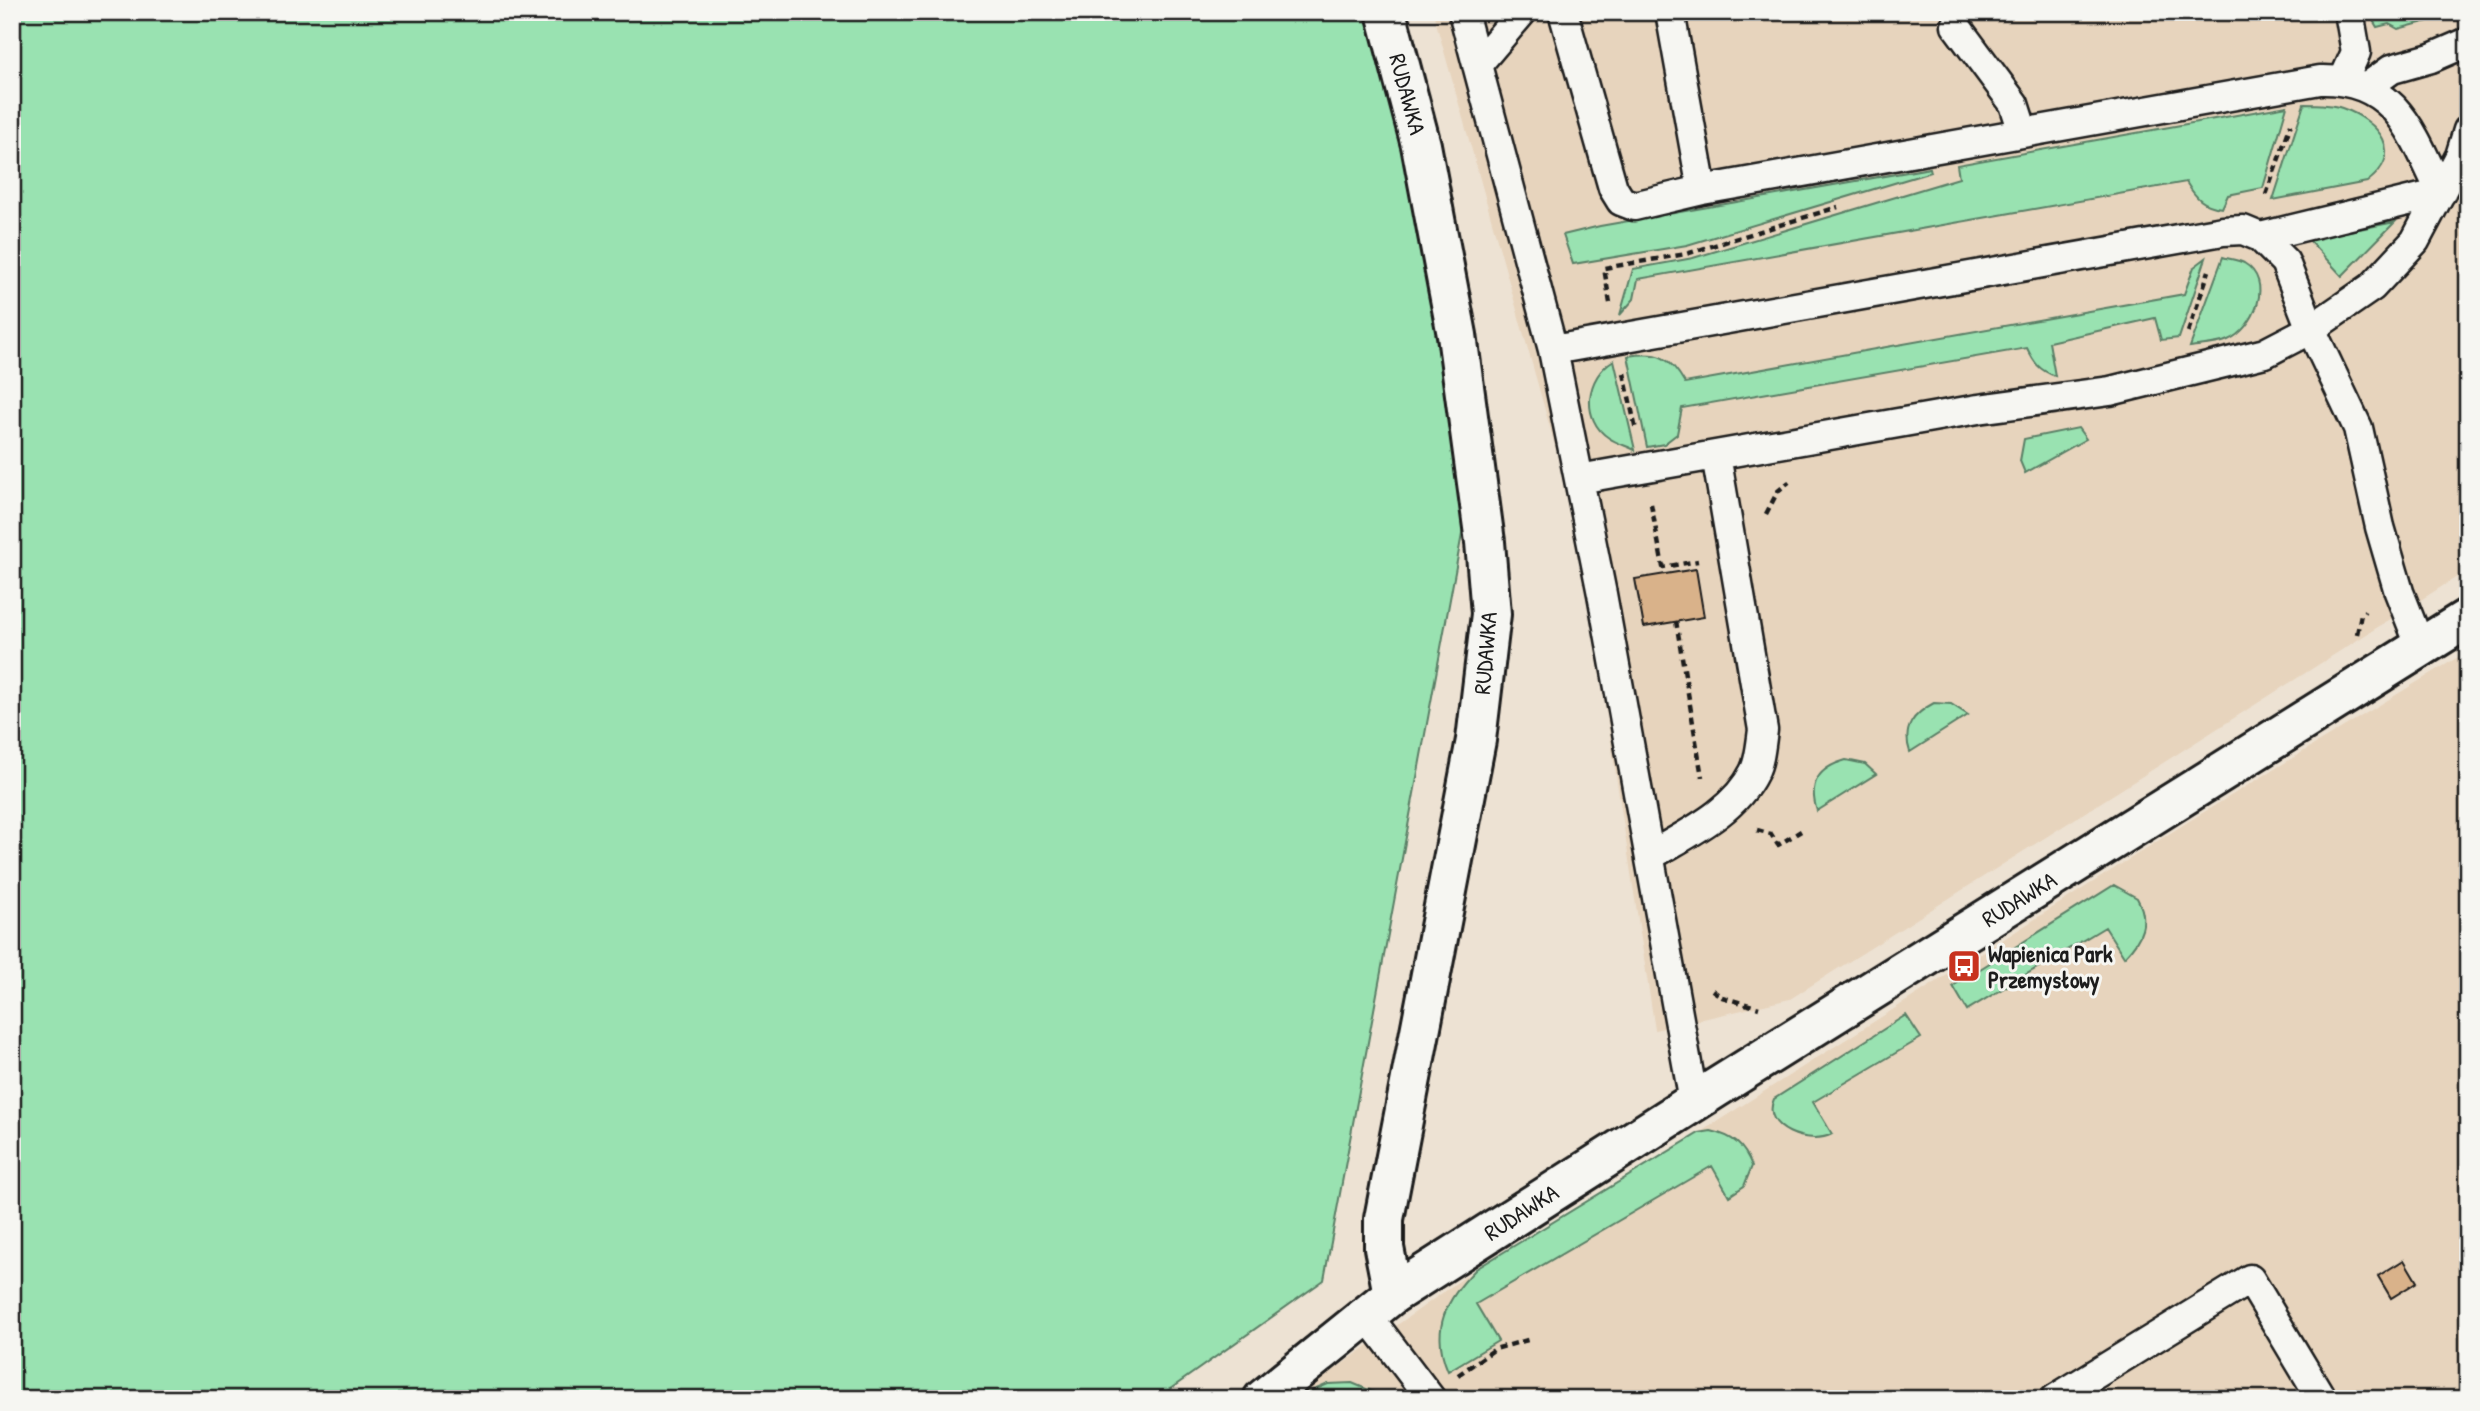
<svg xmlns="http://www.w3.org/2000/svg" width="2480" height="1411" viewBox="0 0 2480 1411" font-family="'Patrick Hand',sans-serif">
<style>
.built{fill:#e7d4bd}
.green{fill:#99e2b1;stroke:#5a7f66;stroke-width:2}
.building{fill:#d9b28a;stroke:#1c1c1c;stroke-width:2}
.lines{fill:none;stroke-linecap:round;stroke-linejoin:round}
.service-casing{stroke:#1c1c1c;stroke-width:33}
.minor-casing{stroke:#1c1c1c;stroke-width:44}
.path{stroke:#1c1c1c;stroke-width:4.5;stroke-dasharray:7 5;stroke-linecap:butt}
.service{stroke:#f6f6f2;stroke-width:28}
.minor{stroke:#f6f6f2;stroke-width:38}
.labels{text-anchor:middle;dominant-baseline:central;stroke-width:6;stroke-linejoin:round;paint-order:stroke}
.street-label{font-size:23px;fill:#1c1c1c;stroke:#f6f6f2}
.poi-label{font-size:23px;font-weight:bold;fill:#1c1c1c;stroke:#f6f6f2;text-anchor:start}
</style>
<rect width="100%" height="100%" fill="#ede2d3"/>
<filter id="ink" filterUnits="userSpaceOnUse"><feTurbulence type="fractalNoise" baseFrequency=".0143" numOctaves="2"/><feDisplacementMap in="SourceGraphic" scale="14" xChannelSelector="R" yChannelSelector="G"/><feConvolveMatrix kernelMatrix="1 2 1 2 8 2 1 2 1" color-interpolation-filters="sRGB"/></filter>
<g filter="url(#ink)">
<path class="built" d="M 1433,12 L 2468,12 L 2468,570 L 1790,999 L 1655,1030 L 1578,527 Z
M 2468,651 L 2468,1399 L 1293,1399 L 1476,1269 L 1699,1133 L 2186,823 Z"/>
<path class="green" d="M 12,12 L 1371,12 L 1410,157 L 1443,340 L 1465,518 L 1324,1280 L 1156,1399 L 12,1399 Z
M 2368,12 L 2445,12 L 2428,21 L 2398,29 L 2389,24 L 2377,27 Z
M 2304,104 C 2317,104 2330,104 2342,108 C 2379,121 2406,153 2367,182 L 2273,200 Z
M 2287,106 L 2263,188 L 2228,195 L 2222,208 C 2203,206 2196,198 2186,182 L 1638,279 L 1634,299 L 1620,315 L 1633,269 L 1693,258 L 1959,178 L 1957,165 Z
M 1930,168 L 1931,172 L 1687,245 L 1573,264 L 1563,235 L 1600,226 Z
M 2395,222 L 2342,276 L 2308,239 Z
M 2223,257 C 2229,259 2238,260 2244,263 C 2275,281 2254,329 2228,340 C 2217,345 2202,345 2190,347 Z
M 2206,258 L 2179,338 L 2161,340 L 2155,318 L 2049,342 L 2055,376 C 2039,370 2034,363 2027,348 L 1682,408 L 1677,434 L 1664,444 L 1647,447 L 1628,356 C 1659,351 1670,357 1685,383 L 2184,294 L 2194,267 Z
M 1614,360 L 1635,450 C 1627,446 1616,443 1609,438 C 1580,419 1586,376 1614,360 Z
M 2078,428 L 2086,439 L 2025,473 L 2020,461 L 2024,439 Z
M 1934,703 L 1951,704 L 1968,715 L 1910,752 C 1902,728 1913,714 1934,703 Z
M 1846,760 L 1865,764 L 1876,774 L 1817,811 C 1808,783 1818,768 1846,760 Z
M 2114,885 L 2137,898 C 2150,921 2142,939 2124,957 L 2105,927 L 1967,1010 L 1953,986 Z
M 1906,1015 L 1921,1038 L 1813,1102 L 1832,1134 C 1810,1146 1760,1129 1774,1099 Z
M 1711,1131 C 1733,1136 1744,1145 1752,1166 L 1744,1186 L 1729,1196 L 1712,1166 L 1476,1304 L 1498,1341 L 1448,1371 C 1430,1329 1446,1299 1476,1269 L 1699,1133 Z
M 1352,1383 L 1390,1399 L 1293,1399 L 1328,1384 Z"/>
<path class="building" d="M 1696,569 L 1704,617 L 1644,627 L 1635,579 Z
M 2404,1260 L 2417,1282 L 2391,1298 L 2378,1276 Z"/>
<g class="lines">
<defs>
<path id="service" d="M 1463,12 L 1553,350 L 1602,594 L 1694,1102
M 1563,12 L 1613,188 L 1621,201 L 1634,206 L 1702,190
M 1956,26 L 2014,104 L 2023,132
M 1477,65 L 1522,12
M 2344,79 L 2356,52 L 2349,12
M 2367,87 L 2392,69 L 2431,58 L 2468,42
M 2260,237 L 2285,262 L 2311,329 L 2358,428 L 2380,527 L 2399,592 L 2421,648
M 1553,350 L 2223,231 L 2243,230 L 2260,237 L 2441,193 C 2413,134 2396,78 2320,80 L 1702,190 L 1670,12
M 1579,479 L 1978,409 L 2110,391 L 2265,353 L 2311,329 L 2372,287 L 2415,241 L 2460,156 L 2468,130
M 1650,856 C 1686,834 1734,813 1754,772 C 1760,761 1761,743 1763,730 L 1716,455
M 1367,1315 L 1431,1399
M 2055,1399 L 2250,1279 L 2322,1399"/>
<path id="minor" d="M 1386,12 L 1421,145 L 1457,335 L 1485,542 L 1491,614 L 1476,740 L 1384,1219 L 1384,1248 L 1393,1294
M 1263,1399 L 1393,1294 L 1716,1088 L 2468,618"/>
</defs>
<use href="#service" class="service-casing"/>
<use href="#minor" class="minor-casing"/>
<path class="path" d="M 2266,195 L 2291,124
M 1610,303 L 1604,268 L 1686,254 L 1838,207
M 2188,332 L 2209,271
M 1624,373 L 1636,430
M 1651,504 L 1663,567 L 1698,561
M 1766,514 L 1778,491 L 1789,482
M 1676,621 L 1702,777
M 2357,634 L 2361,614 L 2365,611
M 1757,830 L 1771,834 L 1778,845 L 1801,831
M 1712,990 L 1722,997 L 1759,1008
M 1458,1375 L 1495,1349 L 1531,1339"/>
<use href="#service" class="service"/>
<use href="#minor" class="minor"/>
</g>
</g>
<defs>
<symbol id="bus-square" viewBox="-11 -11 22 22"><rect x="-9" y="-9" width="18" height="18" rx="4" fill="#c8321e" stroke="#f6f6f2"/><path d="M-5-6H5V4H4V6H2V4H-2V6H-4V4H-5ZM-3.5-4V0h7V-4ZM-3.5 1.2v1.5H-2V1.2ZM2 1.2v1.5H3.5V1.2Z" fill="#fff"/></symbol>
</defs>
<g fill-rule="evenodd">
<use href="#bus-square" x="1945" y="947" width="38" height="38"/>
</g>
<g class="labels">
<g class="street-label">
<text transform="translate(1408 94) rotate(75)">RUDAWKA</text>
<text transform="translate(1485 653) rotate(-85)">RUDAWKA</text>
<text transform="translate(2019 899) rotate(-32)">RUDAWKA</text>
<text transform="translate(1521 1212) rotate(-33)">RUDAWKA</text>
</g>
<g class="poi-label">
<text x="1988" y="953">Wapienica Park<tspan x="1988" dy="26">Przemysłowy</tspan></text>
</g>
</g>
<rect width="2480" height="1411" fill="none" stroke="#f6f6f2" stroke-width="42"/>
<rect x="21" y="21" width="2438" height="1369" fill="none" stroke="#1c1c1c" stroke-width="2.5" filter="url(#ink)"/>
</svg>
